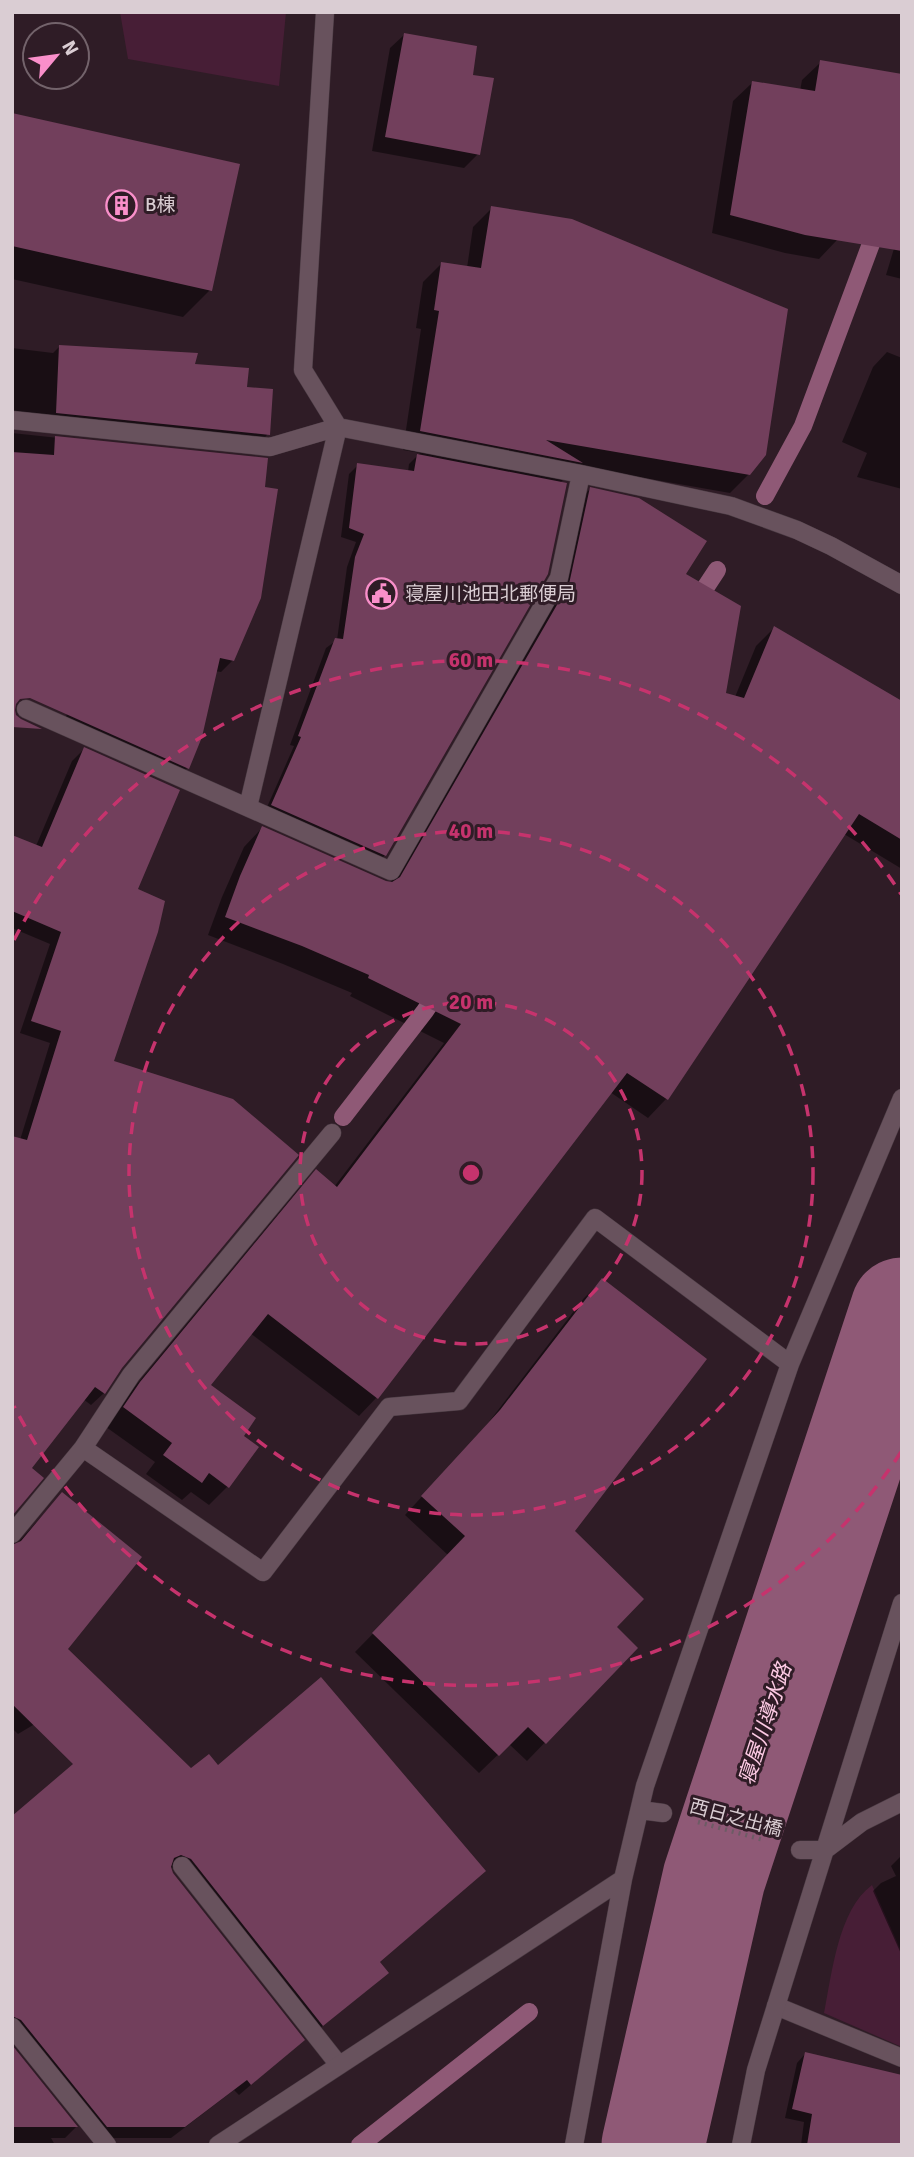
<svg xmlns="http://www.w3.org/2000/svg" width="914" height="2157" viewBox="0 0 914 2157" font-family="Signika,'Noto Sans JP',sans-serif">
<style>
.green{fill:#471e36}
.shadow{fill:#0007}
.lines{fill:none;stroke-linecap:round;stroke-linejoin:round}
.stream{stroke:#8f5976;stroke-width:18}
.river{stroke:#8f5976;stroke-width:103}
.building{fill:#723f5c}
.service-casing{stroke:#493a42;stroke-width:19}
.minor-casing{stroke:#493a42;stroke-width:19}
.path{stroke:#6d5c65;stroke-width:4.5;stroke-dasharray:2 5;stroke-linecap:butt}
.service{stroke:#68525d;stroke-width:18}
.minor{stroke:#68525d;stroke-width:18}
.ring{fill:none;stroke:#c6336d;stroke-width:3.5;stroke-dasharray:12 9}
.labels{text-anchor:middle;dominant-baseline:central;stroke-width:6;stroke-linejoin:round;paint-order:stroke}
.poi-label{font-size:19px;fill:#dacdd3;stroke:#2f1c26;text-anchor:start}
.street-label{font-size:19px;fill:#dacdd3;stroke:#2f1c26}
.water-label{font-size:21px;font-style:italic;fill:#fdcae4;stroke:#2f1c26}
.centre{fill:#c6336d;stroke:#2f1c26;stroke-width:3.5}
.ring-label{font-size:21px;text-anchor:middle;font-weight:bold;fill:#c6336d;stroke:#2f1c26;stroke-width:6;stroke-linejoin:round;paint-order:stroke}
</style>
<rect width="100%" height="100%" fill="#2f1c26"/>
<path class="green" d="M 120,12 L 286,12 L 279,86 L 128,59 Z
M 872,1885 L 902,1953 L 902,2047 L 824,2013 C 832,1974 838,1910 872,1885 Z"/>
<path class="shadow" d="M 404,35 L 471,76 L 478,154 L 464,168 L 372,151 L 390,48 Z
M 821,62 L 837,240 L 819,259 L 785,253 L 712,233 L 733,101 L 752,83 L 800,91 L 802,80 Z
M 12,115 L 210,290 L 183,317 L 12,279 Z
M 492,208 L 749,474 L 730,493 L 576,466 L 560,483 L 385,855 L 376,864 L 264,814 L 294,746 L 290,745 L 326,648 L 337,640 L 347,567 L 356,542 L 341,537 L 349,474 L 358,465 L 408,472 L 409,464 L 420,453 L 403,450 L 421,329 L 416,328 L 423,282 L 441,264 L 467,268 L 473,227 Z
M 902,222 L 902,279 L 886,275 Z
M 60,346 L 193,366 L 246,389 L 267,435 L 255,447 L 12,421 L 12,348 L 53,353 Z
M 887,352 L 902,358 L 902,489 L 857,477 L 867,453 L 842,442 L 873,367 Z
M 12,433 L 266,460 L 233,660 L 221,672 L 215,671 L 187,768 L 175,780 L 64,725 L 87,634 L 12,611 Z
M 590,489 L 683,574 L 724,694 L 735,697 L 756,646 L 774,628 L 902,704 L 902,869 L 844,834 L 666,1099 L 648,1118 L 610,1092 L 377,1397 L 359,1416 L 250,1333 L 208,1385 L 241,1436 L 228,1486 L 209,1505 L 191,1492 L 182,1500 L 146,1474 L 155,1462 L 106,1427 L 122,1402 L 298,1190 L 317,1172 L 334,1187 L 444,1043 L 350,996 L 352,993 L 283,964 L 208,935 L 222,897 L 244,847 L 262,828 L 390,884 L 551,604 L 572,508 Z
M 84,749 L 135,890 L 112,1062 L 121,1367 L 104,1393 L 91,1405 L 83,1399 L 30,1468 L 12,1513 L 20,1140 L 50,1043 L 20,1033 L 50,944 L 12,928 L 12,837 L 36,846 L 72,761 Z
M 603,1280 L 572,1531 L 614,1627 L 636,1648 L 527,1761 L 509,1744 L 479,1773 L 355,1652 L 449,1556 L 405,1515 L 482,1431 L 584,1298 Z
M 62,1494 L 66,1649 L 87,1693 L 18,1734 L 12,1728 L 12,1547 L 15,1546 Z
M 218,1768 L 484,1871 L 379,1963 L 375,1984 L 310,2036 L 179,1870 L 168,1866 L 172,1874 L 291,2051 L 239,2095 L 234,2090 L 171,2138 L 95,2138 L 12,2035 L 12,1818 L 191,1771 Z
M 900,1857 L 902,1857 L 902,1956 L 873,1891 L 881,1883 L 896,1876 L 891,1866 Z
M 12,2048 L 76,2127 L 65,2138 L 51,2138 L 55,2145 L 12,2145 Z
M 805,2054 L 902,2145 L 801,2145 L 804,2122 L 785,2118 L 797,2063 Z"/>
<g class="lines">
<path class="stream" d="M 765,496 L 803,426 L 878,225
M 694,605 L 717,570
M 343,1117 L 425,1011 L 441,987
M 360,2145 L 529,2012"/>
<path class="river" d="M 653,2145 L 714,1878 L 902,1309"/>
</g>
<path class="building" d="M 404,33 L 477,46 L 473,75 L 494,78 L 480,155 L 385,137 Z
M 820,60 L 902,74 L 902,251 L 805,235 L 730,215 L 752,81 L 815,91 Z
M 12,113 L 240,164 L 212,291 L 12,246 Z
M 491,206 L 572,219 L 788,309 L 766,455 L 750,475 L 546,440 L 583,463 L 420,431 L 439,311 L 434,310 L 441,262 L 481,268 Z
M 59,345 L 198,353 L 195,364 L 249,368 L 247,387 L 273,389 L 270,435 L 56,413 Z
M 55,436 L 268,458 L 265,487 L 278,489 L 261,598 L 234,661 L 220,658 L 202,737 L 189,769 L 30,698 L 20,699 L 16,704 L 15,710 L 16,715 L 21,719 L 42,729 L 12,727 L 12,452 L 54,455 Z
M 417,454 L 567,483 L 548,574 L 386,856 L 271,805 L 301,737 L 298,736 L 335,638 L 343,639 L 355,557 L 364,534 L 349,528 L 357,463 L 414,471 Z
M 590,487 L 639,498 L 707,541 L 686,574 L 741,606 L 726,693 L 744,698 L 774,626 L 902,701 L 902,840 L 859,814 L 668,1100 L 627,1073 L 378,1399 L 268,1314 L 211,1385 L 256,1418 L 244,1436 L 259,1447 L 229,1488 L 209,1473 L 202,1483 L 163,1455 L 172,1443 L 123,1407 L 140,1382 L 316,1169 L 337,1187 L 461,1024 L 368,978 L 369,975 L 302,946 L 225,917 L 240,876 L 262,826 L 386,881 L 392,882 L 400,877 L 569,584 Z
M 84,747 L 180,790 L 138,889 L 165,901 L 158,932 L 114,1061 L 233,1099 L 299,1155 L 122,1368 L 105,1394 L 95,1387 L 32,1468 L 44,1478 L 12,1516 L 12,1136 L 27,1140 L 61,1031 L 31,1021 L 61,932 L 12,911 L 12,835 L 42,847 Z
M 602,1278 L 707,1359 L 575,1531 L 644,1599 L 617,1627 L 638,1648 L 546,1744 L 528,1727 L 499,1756 L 372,1633 L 465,1536 L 421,1496 L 500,1410 Z
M 62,1492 L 142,1557 L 68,1649 L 191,1768 L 209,1754 L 218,1765 L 321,1677 L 486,1871 L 380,1962 L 389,1973 L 323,2026 L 191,1859 L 181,1855 L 174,1858 L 171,1867 L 173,1873 L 305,2040 L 251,2085 L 247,2080 L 185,2127 L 107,2127 L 21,2020 L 12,2016 L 12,1816 L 73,1764 L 12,1704 L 12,1545 L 21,1541 Z
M 12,2045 L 78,2127 L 12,2127 Z
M 805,2052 L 902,2075 L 902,2145 L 807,2145 L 812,2114 L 792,2109 Z"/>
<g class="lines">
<defs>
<path id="service" d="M 182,1866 L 339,2065
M 776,2006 L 902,2058"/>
<path id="minor" d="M 325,12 L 303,370 L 338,427 L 581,474 L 731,506 L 797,530 L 831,546 L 902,585
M 12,420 L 270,447 L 338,427 L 248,807
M 26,709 L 391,871 L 559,578 L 581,474
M 83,1448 L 263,1572 L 389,1407 L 459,1401 L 595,1218 L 790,1364
M 12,1534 L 83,1448 L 131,1375 L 332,1133
M 640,1810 L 663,1813
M 800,1850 L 825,1850 L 862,1822 L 902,1802
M 12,2027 L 107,2145
M 218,2145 L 623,1879
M 574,2145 L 623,1879 L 645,1786 L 790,1364 L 902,1098
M 741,2145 L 756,2070 L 902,1603"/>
</defs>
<use href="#service" class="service-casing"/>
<use href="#minor" class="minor-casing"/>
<path class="path" d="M 698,1822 L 764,1840"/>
<use href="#service" class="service"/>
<use href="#minor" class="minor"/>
</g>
<g class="ring">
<circle cx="471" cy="1173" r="171"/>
<circle cx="471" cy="1173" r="342"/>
<path d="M901 1452A513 513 0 0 1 14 1406M14 940A513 513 0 0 1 901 894"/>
</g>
<defs>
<symbol id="building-ring" viewBox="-11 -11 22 22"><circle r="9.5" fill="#2f1c26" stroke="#f98fca" stroke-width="1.5"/><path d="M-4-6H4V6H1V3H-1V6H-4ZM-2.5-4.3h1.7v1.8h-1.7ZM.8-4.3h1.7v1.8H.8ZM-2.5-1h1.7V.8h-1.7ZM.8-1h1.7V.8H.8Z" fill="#f98fca"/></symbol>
<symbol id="civic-ring" viewBox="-11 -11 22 22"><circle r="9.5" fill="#2f1c26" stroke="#f98fca" stroke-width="1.5"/><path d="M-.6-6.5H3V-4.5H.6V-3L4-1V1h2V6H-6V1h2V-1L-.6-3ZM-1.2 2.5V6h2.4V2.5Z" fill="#f98fca"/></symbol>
</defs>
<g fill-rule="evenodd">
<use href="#building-ring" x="104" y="188" width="35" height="35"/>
<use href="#civic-ring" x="364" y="576" width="35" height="35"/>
</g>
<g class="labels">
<g class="poi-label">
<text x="145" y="205">B棟</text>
<text x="405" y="594">寝屋川池田北郵便局</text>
</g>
<g class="street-label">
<text transform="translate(736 1818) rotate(15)">西日之出橋</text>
</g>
<g class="water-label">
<text transform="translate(765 1724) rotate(-72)">寝屋川導水路</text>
</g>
</g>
<circle cx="471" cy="1173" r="10" class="centre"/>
<g class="ring-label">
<text x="471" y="667">60 m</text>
<text x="471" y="838">40 m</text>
<text x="471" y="1009">20 m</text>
</g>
<rect width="914" height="2157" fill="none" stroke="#dacdd3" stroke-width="28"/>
<g transform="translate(56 56) rotate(61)"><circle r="33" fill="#2f1c26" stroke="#73636b" stroke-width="2"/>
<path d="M0-5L12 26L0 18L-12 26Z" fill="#f98fca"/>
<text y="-10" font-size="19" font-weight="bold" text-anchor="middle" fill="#dacdd3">N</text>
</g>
</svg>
